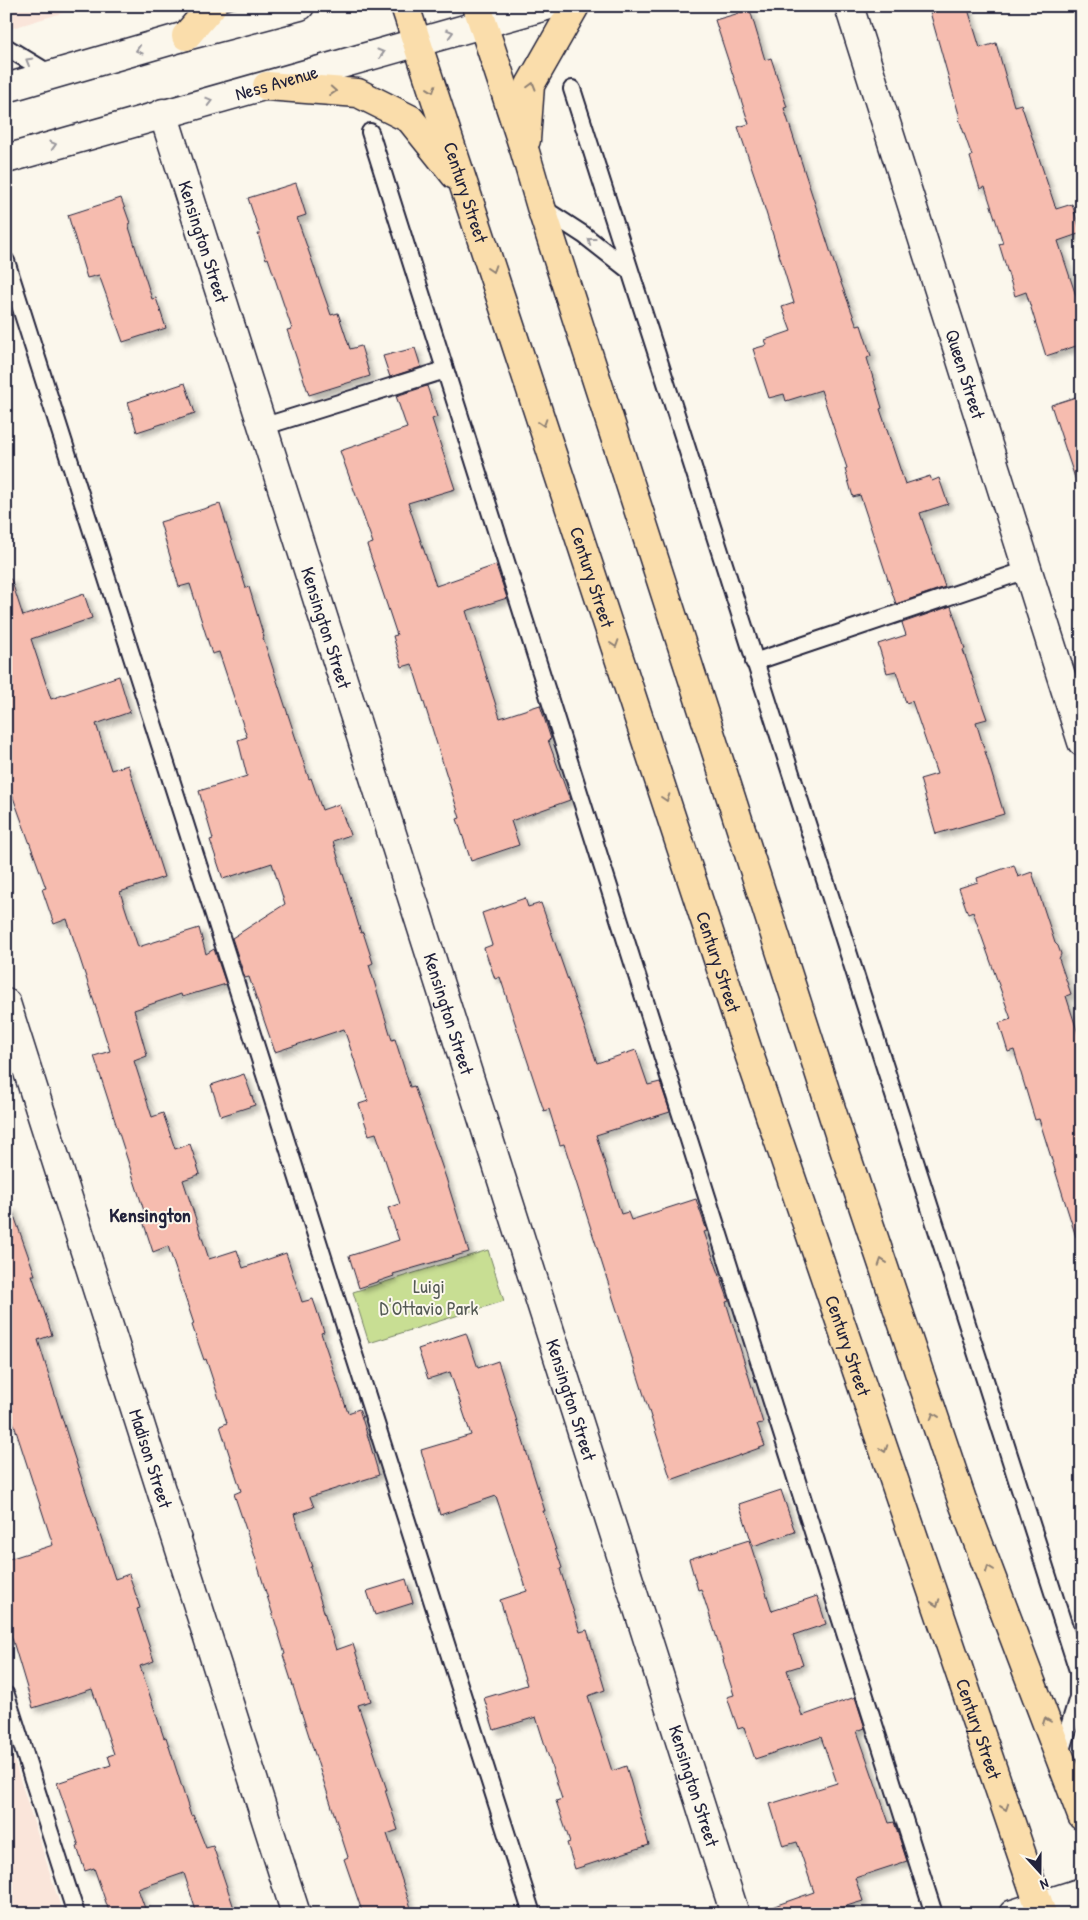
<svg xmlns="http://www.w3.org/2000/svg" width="1088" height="1920" viewBox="0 0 1088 1920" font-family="'Patrick Hand',sans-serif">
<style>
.built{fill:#fae5da}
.green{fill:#c8de93;stroke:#758067}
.building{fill:#f6bcaf;stroke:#22223b;filter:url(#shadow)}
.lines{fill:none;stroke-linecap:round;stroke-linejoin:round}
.service-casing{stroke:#22223b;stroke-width:20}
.minor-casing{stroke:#22223b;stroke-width:31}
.tertiary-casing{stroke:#22223b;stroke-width:31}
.secondary-casing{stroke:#22223b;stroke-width:31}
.primary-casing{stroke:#22223b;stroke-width:31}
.service{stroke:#fbf7ec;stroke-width:16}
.minor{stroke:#fbf7ec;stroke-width:28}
.tertiary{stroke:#fbf7ec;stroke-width:28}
.secondary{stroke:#fbf7ec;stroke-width:28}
.primary{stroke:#faddab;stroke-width:28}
.oneway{stroke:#99979c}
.oneway2{stroke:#8e8073}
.labels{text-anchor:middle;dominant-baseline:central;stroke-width:4;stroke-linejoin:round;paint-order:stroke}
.street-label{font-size:19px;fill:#22223b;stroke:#fbf7ec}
.park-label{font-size:19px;fill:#545a55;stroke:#fbf7ec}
.neighbourhood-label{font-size:20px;font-weight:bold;fill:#22223b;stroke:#fbf7ec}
</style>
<defs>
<filter id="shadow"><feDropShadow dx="4.5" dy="4.5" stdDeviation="2.5" flood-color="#0004"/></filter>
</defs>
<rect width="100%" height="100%" fill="#fbf7ec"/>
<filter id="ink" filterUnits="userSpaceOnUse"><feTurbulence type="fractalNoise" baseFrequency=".02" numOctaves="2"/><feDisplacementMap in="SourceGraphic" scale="10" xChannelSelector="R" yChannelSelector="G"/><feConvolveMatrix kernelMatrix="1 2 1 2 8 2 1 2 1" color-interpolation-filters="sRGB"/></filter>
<g filter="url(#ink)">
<path class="built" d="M 6,6 L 85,6 L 6,30 Z
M 6,1735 L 63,1914 L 6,1914 Z"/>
<path class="green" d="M 488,1250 L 504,1301 L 369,1343 L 353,1292 Z"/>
<path class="building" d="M 950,6 L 967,6 L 980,48 L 996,43 L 1014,106 L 1021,104 L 1056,209 L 1072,204 L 1081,233 L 1058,241 L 1082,314 L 1082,344 L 1046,356 L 1026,292 L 1015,296 L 999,244 L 1003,243 L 985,187 L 980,189 L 970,157 L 972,156 L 959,119 L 960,118 L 930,12 Z
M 750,10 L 765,60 L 771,58 L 787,107 L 784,108 L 837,272 L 857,326 L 861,325 L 871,356 L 867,358 L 882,408 L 880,409 L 905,484 L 930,476 L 932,481 L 939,478 L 948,504 L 920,513 L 945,587 L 896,604 L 860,495 L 853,497 L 845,469 L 847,468 L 821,390 L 786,401 L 784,394 L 769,398 L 753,349 L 767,345 L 765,340 L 791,331 L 782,307 L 794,303 L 757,183 L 738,127 L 749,124 L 715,20 Z
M 296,183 L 306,215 L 297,218 L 331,315 L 338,313 L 350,349 L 361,346 L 370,376 L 309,395 L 287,330 L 292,329 L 268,258 L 266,259 L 258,234 L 260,234 L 248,198 Z
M 121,198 L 130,223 L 128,224 L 152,299 L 156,298 L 166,328 L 123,342 L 99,275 L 87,278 L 68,215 Z
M 415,348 L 421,367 L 390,377 L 383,356 Z
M 185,383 L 195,413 L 137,432 L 128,402 Z
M 427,386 L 437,417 L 432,419 L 455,489 L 408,503 L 436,586 L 496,565 L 507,598 L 466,611 L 500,718 L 540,705 L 551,739 L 548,740 L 570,800 L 511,821 L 519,845 L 471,861 L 457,819 L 460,818 L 412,664 L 402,667 L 393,636 L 397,635 L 367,545 L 373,543 L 340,451 L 407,428 L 396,396 Z
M 1082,395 L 1082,483 L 1077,484 L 1051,405 Z
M 220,504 L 246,588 L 249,587 L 264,637 L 263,638 L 309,779 L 311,778 L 322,810 L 339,804 L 350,835 L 333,841 L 361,933 L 363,932 L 373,963 L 369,965 L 392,1040 L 395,1039 L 410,1087 L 414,1086 L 446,1178 L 469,1252 L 393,1274 L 394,1276 L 359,1288 L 349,1256 L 399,1240 L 388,1208 L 400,1204 L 376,1133 L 369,1135 L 359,1104 L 368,1101 L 344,1029 L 275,1052 L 249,977 L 245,978 L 232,938 L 285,904 L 272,863 L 223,879 L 210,840 L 213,839 L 199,791 L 247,776 L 238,740 L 247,737 L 219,652 L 212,654 L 190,584 L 179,587 L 160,522 Z
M 11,579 L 23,616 L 84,594 L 92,618 L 31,639 L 51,699 L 119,676 L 130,712 L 96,724 L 111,770 L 128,765 L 164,877 L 120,892 L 138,947 L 199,928 L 206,954 L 214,949 L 226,984 L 182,997 L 181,994 L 134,1010 L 147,1056 L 134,1061 L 152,1117 L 163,1113 L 175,1149 L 190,1144 L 200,1174 L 183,1180 L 209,1259 L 237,1250 L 243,1268 L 286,1253 L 302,1302 L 313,1299 L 324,1332 L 321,1333 L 348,1413 L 359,1409 L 368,1437 L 379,1475 L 310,1497 L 314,1507 L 294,1514 L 312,1567 L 310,1567 L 336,1650 L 353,1644 L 371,1701 L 358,1705 L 387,1790 L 385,1790 L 398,1830 L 387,1834 L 413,1914 L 363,1914 L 344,1859 L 348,1857 L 283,1655 L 285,1654 L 252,1547 L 234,1494 L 241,1491 L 220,1426 L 227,1423 L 206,1359 L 204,1360 L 192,1325 L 194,1324 L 168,1246 L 153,1252 L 142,1218 L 146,1217 L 94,1056 L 110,1051 L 67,919 L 54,924 L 42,889 L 46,888 L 6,778 L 6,580 Z
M 951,606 L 965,649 L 963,650 L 987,719 L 976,722 L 1004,814 L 936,834 L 920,779 L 937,774 L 912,701 L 906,703 L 896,671 L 887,673 L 878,644 L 906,635 L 902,623 Z
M 1014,865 L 1018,877 L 1032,872 L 1055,943 L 1058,946 L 1061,954 L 1059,959 L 1071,994 L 1066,996 L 1082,1046 L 1082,1236 L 1076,1237 L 1039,1119 L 1035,1120 L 1014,1050 L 1008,1052 L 999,1023 L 1011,1019 L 973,912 L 968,914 L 959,888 L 978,882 L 977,878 Z
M 525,898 L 528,907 L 541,903 L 597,1063 L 636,1050 L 648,1085 L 660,1082 L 670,1112 L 596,1135 L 621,1214 L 628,1212 L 631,1220 L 696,1199 L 707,1231 L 704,1232 L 729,1301 L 726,1302 L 763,1423 L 757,1424 L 765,1446 L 671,1480 L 564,1144 L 560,1145 L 549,1109 L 544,1111 L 500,977 L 495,979 L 484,948 L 492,945 L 482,913 Z
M 244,1074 L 255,1105 L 221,1116 L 211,1085 Z
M 11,1207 L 35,1275 L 32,1275 L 52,1335 L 38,1340 L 72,1450 L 115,1579 L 129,1574 L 140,1608 L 137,1609 L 154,1661 L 140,1666 L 164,1738 L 166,1737 L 191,1816 L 193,1815 L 206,1848 L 213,1846 L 236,1914 L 197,1914 L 184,1873 L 138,1889 L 147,1914 L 110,1914 L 94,1868 L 85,1871 L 77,1847 L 79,1846 L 57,1783 L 111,1765 L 108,1756 L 114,1754 L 92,1689 L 33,1708 L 6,1618 L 6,1560 L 53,1545 L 6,1400 L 6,1208 Z
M 466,1333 L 478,1368 L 498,1361 L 545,1511 L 543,1511 L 562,1568 L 560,1569 L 580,1632 L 587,1630 L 605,1690 L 588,1696 L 612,1771 L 626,1766 L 649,1845 L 575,1869 L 567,1843 L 570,1842 L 556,1801 L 562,1799 L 536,1717 L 494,1730 L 484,1698 L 527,1685 L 500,1600 L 527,1591 L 496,1496 L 440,1515 L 421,1450 L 471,1435 L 450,1372 L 428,1379 L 418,1349 Z
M 781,1490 L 795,1532 L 753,1546 L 739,1504 Z
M 749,1540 L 772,1611 L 817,1596 L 826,1624 L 793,1635 L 803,1665 L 787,1670 L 802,1716 L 855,1697 L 865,1728 L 857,1731 L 889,1823 L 894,1822 L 907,1861 L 855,1878 L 863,1901 L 840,1908 L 842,1914 L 763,1914 L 763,1910 L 814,1892 L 797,1842 L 783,1846 L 770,1804 L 837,1783 L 821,1737 L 755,1759 L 744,1727 L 738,1729 L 727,1697 L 734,1695 L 723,1660 L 724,1660 L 701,1589 L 698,1590 L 689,1559 Z
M 406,1579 L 413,1603 L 375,1615 L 367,1591 Z"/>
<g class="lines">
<defs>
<path id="service" d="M 6,47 L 52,75
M 572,89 L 1082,1683
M 370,132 L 934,1914
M 541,207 L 584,235 L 630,271
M 6,261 L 532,1914
M 262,427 L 445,370
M 754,662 L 1027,570
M 6,1695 L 76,1914
M 1060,1757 L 1078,1697 L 1078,1672"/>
<g id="minor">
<path id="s1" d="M 849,6 L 1082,742"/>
<path id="s2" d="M 163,113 L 735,1914"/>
<path id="s3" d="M 6,1003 L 296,1914"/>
</g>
<path id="tertiary" d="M 1013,1914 L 1082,1892"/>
<g id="secondary">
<path d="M 6,88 L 186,36 L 300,6"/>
<path id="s4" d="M 6,159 L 546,6"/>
</g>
<g id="primary">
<path id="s5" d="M 405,6 L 748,1051 L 1042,1914"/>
<path d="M 477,6 L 525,152 L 541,207 L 841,1140 L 962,1500 L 1082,1816"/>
<path d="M 186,36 L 212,6"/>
<path d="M 267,86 L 358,93 L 410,119 L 455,175"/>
<path d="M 526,140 L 530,85 L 575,6"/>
</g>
</defs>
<use href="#service" class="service-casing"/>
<use href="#minor" class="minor-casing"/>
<use href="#tertiary" class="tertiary-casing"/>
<use href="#secondary" class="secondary-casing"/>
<use href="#primary" class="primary-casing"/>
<use href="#service" class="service"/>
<use href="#minor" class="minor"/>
<use href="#tertiary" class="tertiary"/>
<use href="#secondary" class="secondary"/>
<use href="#primary" class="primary"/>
</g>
<defs><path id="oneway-chevron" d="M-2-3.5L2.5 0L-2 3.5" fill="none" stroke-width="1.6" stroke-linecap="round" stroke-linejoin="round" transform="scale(1.25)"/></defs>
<g class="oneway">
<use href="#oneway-chevron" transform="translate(450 33) rotate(-16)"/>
<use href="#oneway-chevron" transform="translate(139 50) rotate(163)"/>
<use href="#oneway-chevron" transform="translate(381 53) rotate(-16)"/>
<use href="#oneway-chevron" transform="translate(29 61) rotate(-150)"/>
<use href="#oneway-chevron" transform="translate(209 101) rotate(-15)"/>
<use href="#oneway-chevron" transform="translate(53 145) rotate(-16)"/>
<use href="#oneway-chevron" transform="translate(591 241) rotate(-142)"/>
</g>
<g class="oneway2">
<use href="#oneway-chevron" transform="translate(532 86) rotate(-74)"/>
<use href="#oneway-chevron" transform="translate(432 89) rotate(71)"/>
<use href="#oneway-chevron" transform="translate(333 91) rotate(4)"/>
<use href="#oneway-chevron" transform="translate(492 269) rotate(72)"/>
<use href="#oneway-chevron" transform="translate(543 423) rotate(72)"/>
<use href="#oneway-chevron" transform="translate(615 644) rotate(72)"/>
<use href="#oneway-chevron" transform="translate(666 798) rotate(72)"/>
<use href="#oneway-chevron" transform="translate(882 1262) rotate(-109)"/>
<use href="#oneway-chevron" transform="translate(934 1416) rotate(-109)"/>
<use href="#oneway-chevron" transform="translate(884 1449) rotate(71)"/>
<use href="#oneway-chevron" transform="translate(989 1569) rotate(-111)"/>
<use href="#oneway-chevron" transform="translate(936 1603) rotate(71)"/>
<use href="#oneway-chevron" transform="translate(1046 1721) rotate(-111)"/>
<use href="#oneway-chevron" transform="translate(1005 1807) rotate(71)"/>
</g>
</g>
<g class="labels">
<g class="street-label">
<text stroke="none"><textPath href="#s4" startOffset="281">Ness Avenue</textPath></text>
<text stroke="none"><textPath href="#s5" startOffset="196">Century Street</textPath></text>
<text stroke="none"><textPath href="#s2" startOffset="135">Kensington Street</textPath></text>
<text stroke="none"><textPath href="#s1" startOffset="386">Queen Street</textPath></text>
<text stroke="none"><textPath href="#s5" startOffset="601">Century Street</textPath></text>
<text stroke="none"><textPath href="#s2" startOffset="540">Kensington Street</textPath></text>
<text stroke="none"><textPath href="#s5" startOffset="1006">Century Street</textPath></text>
<text stroke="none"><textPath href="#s2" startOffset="945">Kensington Street</textPath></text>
<text stroke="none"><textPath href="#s5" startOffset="1411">Century Street</textPath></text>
<text stroke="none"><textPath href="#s2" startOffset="1350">Kensington Street</textPath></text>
<text stroke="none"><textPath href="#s3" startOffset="478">Madison Street</textPath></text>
<text stroke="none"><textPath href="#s5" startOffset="1816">Century Street</textPath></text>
<text stroke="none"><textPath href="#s2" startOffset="1755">Kensington Street</textPath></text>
</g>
<g class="park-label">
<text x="429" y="1286">Luigi<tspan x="429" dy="22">D'Ottavio Park</tspan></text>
</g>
<g class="neighbourhood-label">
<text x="150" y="1214">Kensington</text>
</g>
</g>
<rect width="1088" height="1920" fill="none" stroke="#fbf7ec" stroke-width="25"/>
<rect x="12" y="12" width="1063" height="1895" fill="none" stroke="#22223b" stroke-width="2" filter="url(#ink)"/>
<g transform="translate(1040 1872) rotate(159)" stroke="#fbf7ec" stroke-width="4" paint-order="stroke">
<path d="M0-4L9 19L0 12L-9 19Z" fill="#22223b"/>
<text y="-8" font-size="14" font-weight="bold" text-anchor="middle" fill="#22223b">N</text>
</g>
</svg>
